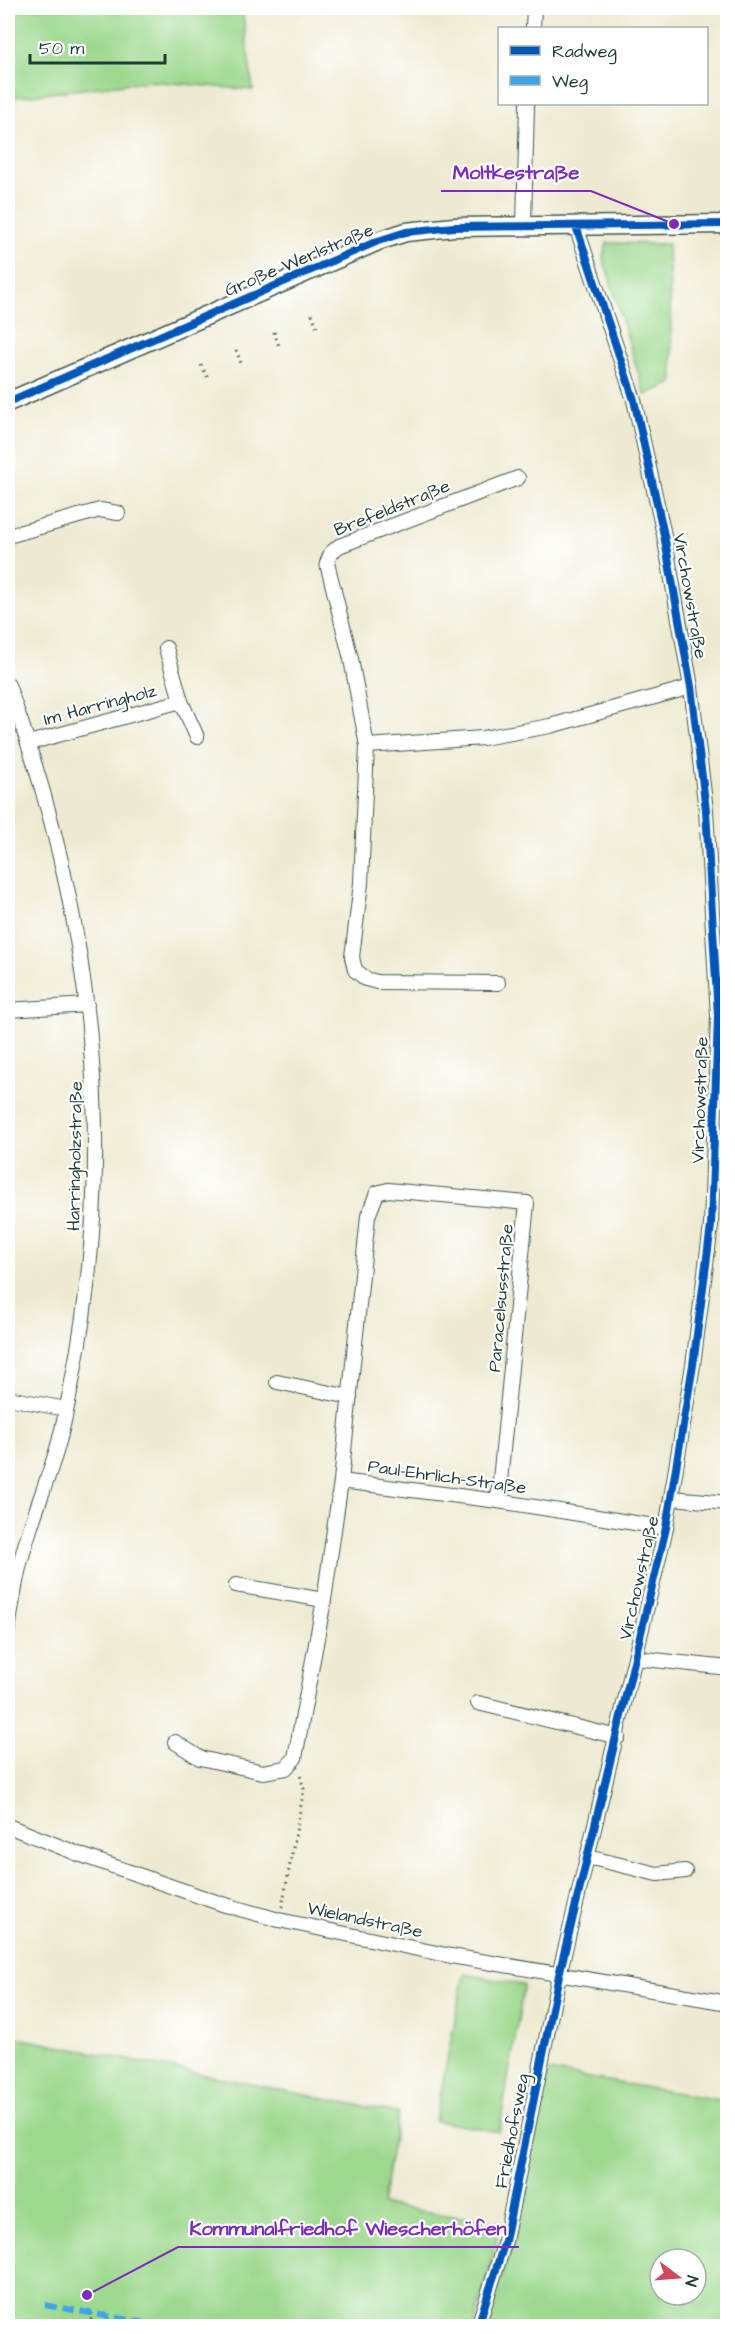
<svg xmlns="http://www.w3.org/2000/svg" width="735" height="2334" viewBox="0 0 735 2334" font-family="'Architects Daughter',sans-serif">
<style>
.green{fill:#9cd88d;stroke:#5e8a60;stroke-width:1.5;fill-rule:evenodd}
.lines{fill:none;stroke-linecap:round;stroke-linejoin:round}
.minor-casing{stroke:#3e574c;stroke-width:16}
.tertiary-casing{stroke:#3e574c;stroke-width:21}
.path{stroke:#3e574c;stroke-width:3;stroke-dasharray:1.5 4.5;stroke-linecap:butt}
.minor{stroke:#fff;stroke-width:14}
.tertiary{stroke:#fff;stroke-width:18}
.quiet{stroke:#3da4eb;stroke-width:6;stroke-dasharray:12 6;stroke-linecap:butt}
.cycleway-casing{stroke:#fff;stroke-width:11}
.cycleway{stroke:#0057b8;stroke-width:8}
.labels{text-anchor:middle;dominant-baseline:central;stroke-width:4.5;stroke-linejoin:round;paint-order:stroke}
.street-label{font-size:18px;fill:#1f3d34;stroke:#fff}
.leader{fill:none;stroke:#7b2cbf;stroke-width:2}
.callout-dot{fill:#7b2cbf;stroke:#fff;stroke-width:2}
.callout-label{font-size:20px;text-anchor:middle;font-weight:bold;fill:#7b2cbf;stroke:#fff;stroke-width:4.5;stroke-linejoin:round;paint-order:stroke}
</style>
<rect width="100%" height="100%" fill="#fff"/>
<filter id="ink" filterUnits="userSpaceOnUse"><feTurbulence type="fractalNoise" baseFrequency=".0167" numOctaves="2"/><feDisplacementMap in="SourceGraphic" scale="12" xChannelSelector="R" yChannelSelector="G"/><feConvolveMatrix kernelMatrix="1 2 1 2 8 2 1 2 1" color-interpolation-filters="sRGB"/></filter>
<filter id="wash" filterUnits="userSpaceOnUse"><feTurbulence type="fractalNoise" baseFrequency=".008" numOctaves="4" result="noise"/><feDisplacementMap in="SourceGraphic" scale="24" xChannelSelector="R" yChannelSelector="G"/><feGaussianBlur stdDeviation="1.35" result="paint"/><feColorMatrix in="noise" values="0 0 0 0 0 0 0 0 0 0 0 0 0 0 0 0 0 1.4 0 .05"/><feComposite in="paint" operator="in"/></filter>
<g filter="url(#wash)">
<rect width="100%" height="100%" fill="#eeead1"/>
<path class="green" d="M 8,8 L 242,8 L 253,90 L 149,81 L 8,98 Z
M 607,243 L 668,244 L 673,383 L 645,395 L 603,257 Z
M 464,1974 L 524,1985 L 499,2132 L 435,2121 Z
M 8,2036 L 398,2113 L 382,2205 L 501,2223 L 474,2326 L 8,2326 Z
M 727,2067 L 727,2326 L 484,2326 L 513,2244 L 548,2071 L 720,2100 ZM 660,2259 L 696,2259 L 696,2295 L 660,2295 Z"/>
</g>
<g filter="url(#ink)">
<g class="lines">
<defs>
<path id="minor" d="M 533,28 L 534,8
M 524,225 L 527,104
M 8,536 L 100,510 L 118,513
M 166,648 L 181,701
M 8,685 C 90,909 119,1135 74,1371 C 69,1398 64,1426 56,1452 C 44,1491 27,1531 18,1572 C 14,1591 11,1610 8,1629
M 29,743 L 181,701 L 197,737
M 367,746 L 483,738 L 550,726 L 691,687
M 498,983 L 377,982 L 366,979 L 355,970 L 352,957 L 361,883 L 367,746 L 351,659 L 327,563 L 331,553 L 339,546 L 518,478
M 8,1010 L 87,1005
M 277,1382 L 350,1397
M 8,1398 L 66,1409
M 341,1481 L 368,1216 L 377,1193 L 388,1190 L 527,1203 L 498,1501
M 672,1498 L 728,1503
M 236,1585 L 324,1600
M 636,1658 L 728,1668
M 478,1703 L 618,1737
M 175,1742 L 200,1758 L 263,1772 L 286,1768 L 295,1758 L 324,1600 L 341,1481 L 498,1501 L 666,1528
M 8,1826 L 81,1855 L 222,1904 L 279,1920 L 451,1956 L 728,2003
M 588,1857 L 657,1874 L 685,1871
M 478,2326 L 505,2241 L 559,1975 L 666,1528 L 693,1365 L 711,1226 L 718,1016 L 706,810 L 691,687 L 664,535 L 634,400 L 576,226"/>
<path id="tertiary" d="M 8,402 L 378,241 L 406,232 L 454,227 L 728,224"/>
</defs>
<use href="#minor" class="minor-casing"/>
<use href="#tertiary" class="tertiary-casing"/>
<path class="path" d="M 312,314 L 318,330
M 274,332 L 279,346
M 236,350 L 242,366
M 201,365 L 209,380
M 282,1907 L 304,1789 L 300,1775
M 90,2326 L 92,2313
M 117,2326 L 118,2318
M 142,2326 L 143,2323"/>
<use href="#minor" class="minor"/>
<use href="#tertiary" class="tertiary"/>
<path class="quiet" d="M 45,2305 L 163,2326"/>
<defs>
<path id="cycleway" d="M 8,402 L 378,241 L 406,232 L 454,227 L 728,224
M 478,2326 L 505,2241 L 559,1975 L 666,1528 L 693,1365 L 711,1226 L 718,1016 L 706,810 L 691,687 L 664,535 L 634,400 L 576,226"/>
</defs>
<use href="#cycleway" class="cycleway-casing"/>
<use href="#cycleway" class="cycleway"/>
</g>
</g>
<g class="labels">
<g class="street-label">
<text transform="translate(299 260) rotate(-23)">Große Werlstraße</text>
<text transform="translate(392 508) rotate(-22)">Brefeldstraße</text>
<text transform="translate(690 596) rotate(80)">Virchowstraße</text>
<text transform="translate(100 705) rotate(-15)">Im Harringholz</text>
<text transform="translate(700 1100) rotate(-88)">Virchowstraße</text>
<text transform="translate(75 1156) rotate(-89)">Harringholzstraße</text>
<text transform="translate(501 1298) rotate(-85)">Paracelsusstraße</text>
<text transform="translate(447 1477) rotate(8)">Paul-Ehrlich-Straße</text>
<text transform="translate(639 1578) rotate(-77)">Virchowstraße</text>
<text transform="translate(365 1920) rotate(12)">Wielandstraße</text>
<text transform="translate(512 2131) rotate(-79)">Friedhofsweg</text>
</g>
</g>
<path class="leader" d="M674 224L591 191H441M87 2295L178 2247H519"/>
<g class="callout-dot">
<circle cx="674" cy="224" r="6"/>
<circle cx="87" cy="2295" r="6"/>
</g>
<g class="callout-label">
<text x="516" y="179">Moltkestraße</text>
<text x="348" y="2235">Kommunalfriedhof Wiescherhöfen</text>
</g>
<rect width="735" height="2334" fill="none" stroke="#fff" stroke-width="30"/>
<rect x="498" y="27" width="210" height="78" fill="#ffffff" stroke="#a5b1ae" stroke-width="1.5"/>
<rect x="510" y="46" width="30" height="9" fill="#0057b8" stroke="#a5b1ae" stroke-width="1.5"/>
<text x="552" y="57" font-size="18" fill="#1f3d34">Radweg</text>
<rect x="510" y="76" width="30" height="9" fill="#3da4eb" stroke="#a5b1ae" stroke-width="1.5"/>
<text x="552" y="87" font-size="18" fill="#1f3d34">Weg</text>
<g transform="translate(678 2277) rotate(106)"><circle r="28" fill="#ffffff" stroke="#a5b1ae" stroke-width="1.5"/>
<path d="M0-4.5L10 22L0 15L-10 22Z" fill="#d1495b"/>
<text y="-9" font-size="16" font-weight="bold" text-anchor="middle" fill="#1f3d34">N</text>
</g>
<path d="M30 54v9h135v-9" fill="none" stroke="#1f3d34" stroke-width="3"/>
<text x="39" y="54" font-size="18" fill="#1f3d34" stroke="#ffffff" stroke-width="4.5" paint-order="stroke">50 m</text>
</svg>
